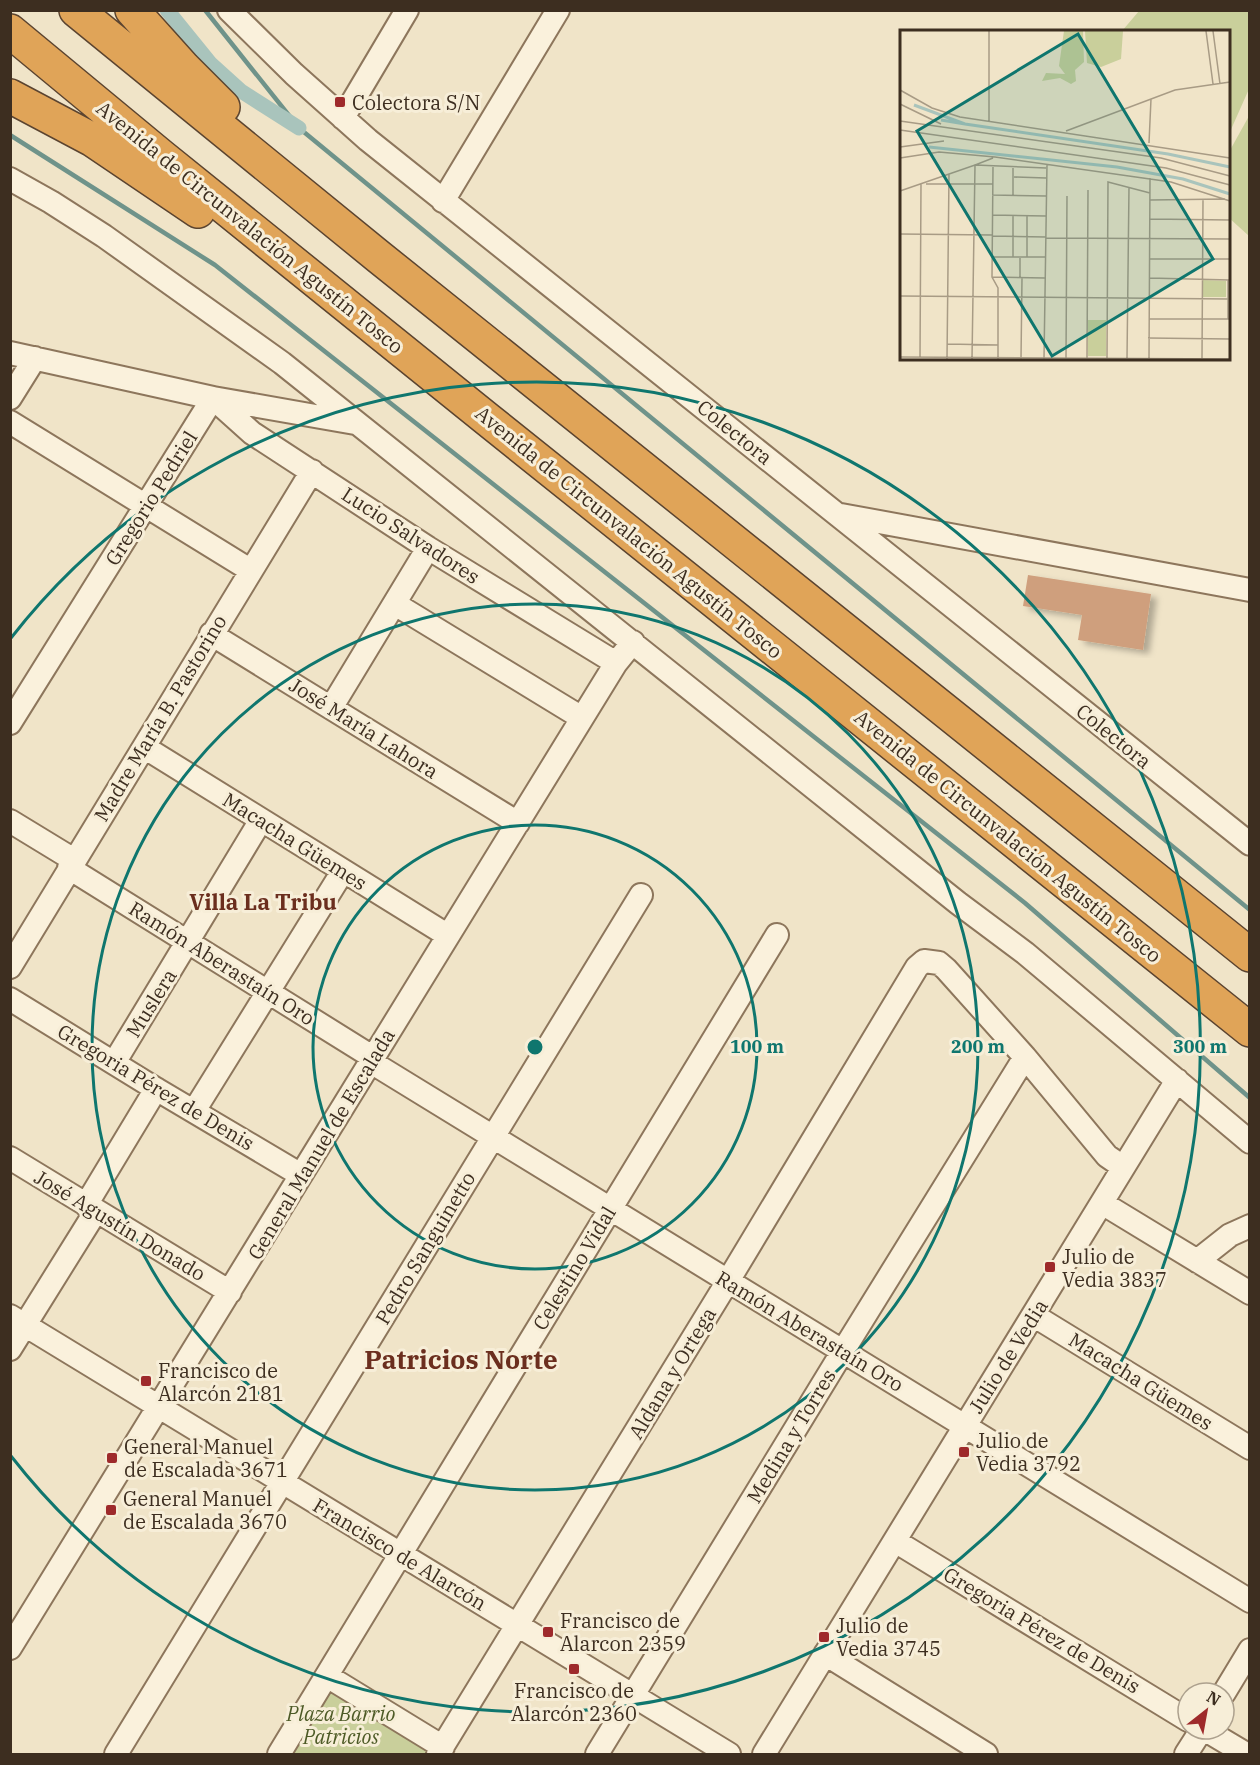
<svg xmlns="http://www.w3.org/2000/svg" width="1260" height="1765" viewBox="0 0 1260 1765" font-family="'IBM Plex Serif',serif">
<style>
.green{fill:#c9cf9b}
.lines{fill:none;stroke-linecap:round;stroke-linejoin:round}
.stream{stroke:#6f938a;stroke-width:4.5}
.canal{stroke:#a9c4bc;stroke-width:15}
.building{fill:#cf9f7d;filter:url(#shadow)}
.minor-casing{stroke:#8d765c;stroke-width:26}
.highway-casing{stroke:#5b4430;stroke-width:36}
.minor{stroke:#faf1dc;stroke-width:22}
.highway{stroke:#e0a458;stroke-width:33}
.ring{fill:none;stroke:#0f766e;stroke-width:3}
.poi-dot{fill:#9e2a2b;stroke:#f7eed8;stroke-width:2}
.labels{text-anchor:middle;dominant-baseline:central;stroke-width:6;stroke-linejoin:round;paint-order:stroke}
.poi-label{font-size:20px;fill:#3d2e20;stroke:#f7eed8;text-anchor:start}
.street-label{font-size:20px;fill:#3d2e20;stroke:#f7eed8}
.park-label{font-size:20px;font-style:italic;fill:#4d5a26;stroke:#f7eed8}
.quarter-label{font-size:22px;font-weight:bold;fill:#6b2e1e;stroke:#f7eed8}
.district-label{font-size:26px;font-weight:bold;fill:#6b2e1e;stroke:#f7eed8}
.inset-river{fill:none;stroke:#a9c4bc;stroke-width:3}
.inset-road{fill:none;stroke:#a89b85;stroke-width:1.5}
.view{fill:#0f766e;fill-opacity:0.15;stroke:#0f766e;stroke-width:3}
.inset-edge{fill:none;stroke:#3d2e20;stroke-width:3}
.centre{fill:#0f766e;stroke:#f7eed8;stroke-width:3}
.ring-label{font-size:18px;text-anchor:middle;font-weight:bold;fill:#0f766e;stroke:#f7eed8;stroke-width:6;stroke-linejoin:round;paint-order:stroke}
</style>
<defs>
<filter id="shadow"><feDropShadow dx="6" dy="4" stdDeviation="3" flood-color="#0004"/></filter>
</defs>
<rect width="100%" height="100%" fill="#f0e4c8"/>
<path class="green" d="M 1139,11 L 1249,11 L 1249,89 L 1229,134 L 1228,32 L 1122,31 Z
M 1249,116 L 1249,236 L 1228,217 L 1229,152 Z
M 331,1683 L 432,1744 L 426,1754 L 288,1754 Z"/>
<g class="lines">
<path class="stream" d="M 205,10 L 299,128 L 1250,910
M 10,135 L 215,265 L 1025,903 L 1250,1098"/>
<path class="canal" d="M 167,10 L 210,63 L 241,91 L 299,128"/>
</g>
<path class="building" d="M 1028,575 L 1151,594 L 1143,650 L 1078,640 L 1082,615 L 1023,606 Z"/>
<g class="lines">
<defs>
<path id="minor" d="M 229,10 L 294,74 L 368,140 L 1250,844
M 343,118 L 407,10
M 10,179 L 51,202 L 104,236 L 282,363 L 958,903 L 1025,953 L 1250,1142
M 443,201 L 558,10
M 10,353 L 213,398 L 252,433 L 428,548 L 616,663
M 10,398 L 35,358
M 10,422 L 250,570
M 841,515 L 1250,590
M 395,604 L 582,718
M 211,634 L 518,823
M 331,708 L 428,548
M 10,723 L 213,398 L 355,423
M 144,747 L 447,935
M 10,821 L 74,860
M 69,868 L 374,1058
M 10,967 L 312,471
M 10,999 L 156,1089 L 301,1175
M 371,1062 L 1250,1601
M 114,1063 L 261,820
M 194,1111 L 343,871
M 10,1158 L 230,1292
M 1102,1203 L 1250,1293
M 86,1205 L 156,1089
M 1197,1261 L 1230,1235 L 1250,1226
M 1033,1315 L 1250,1448
M 10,1316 L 729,1754
M 10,1349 L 96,1211
M 895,1541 L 1188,1720
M 10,1648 L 616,663 L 633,642
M 825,1654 L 986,1754
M 327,1676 L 443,1747
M 1224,1693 L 1250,1650
M 1204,1729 L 1246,1754
M 116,1754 L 641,895
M 279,1754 L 777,935
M 438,1754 L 728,1281 L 917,967 L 924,961 L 939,963 L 946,969 L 1025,1057 L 1107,1156 L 1123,1167
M 597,1754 L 843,1351 L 1025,1057
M 764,1754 L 1177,1080
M 1186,1754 L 1202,1729"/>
<path id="highway" d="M 76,10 L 379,257 L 1250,955
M 132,10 L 184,68 L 223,107
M 10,31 L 161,156 L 487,419 L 1250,1030
M 10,96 L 93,140 L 198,211"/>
</defs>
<use href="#minor" class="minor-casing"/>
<use href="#highway" class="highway-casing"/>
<use href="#minor" class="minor"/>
<use href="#highway" class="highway"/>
</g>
<g class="ring">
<circle cx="535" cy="1047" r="222"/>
<circle cx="535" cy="1047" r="443"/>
<path d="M11 638A665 665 0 1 1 11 1456"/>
</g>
<g class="poi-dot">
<rect x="334" y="96" width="12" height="12" rx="3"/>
<rect x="1044" y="1261" width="12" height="12" rx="3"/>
<rect x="140" y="1375" width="12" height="12" rx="3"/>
<rect x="958" y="1446" width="12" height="12" rx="3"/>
<rect x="106" y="1452" width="12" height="12" rx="3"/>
<rect x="105" y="1504" width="12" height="12" rx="3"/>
<rect x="542" y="1626" width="12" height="12" rx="3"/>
<rect x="818" y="1631" width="12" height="12" rx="3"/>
<rect x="568" y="1663" width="12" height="12" rx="3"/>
</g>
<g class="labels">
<g class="poi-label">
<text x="352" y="102">Colectora S/N</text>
<text x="1062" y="1256">Julio de<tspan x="1062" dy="23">Vedia 3837</tspan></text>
<text x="158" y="1370">Francisco de<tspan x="158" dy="23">Alarcón 2181</tspan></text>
<text x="976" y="1440">Julio de<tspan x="976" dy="23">Vedia 3792</tspan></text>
<text x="124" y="1446">General Manuel<tspan x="124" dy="23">de Escalada 3671</tspan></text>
<text x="123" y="1498">General Manuel<tspan x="123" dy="23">de Escalada 3670</tspan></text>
<text x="560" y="1620">Francisco de<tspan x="560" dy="23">Alarcon 2359</tspan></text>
<text x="836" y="1625">Julio de<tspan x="836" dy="23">Vedia 3745</tspan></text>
<text x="574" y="1690" text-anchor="middle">Francisco de<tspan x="574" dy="23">Alarcón 2360</tspan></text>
</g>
<g class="street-label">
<text transform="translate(250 227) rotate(39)">Avenida de Circunvalación Agustín Tosco</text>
<text transform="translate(735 432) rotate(39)">Colectora</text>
<text transform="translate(151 498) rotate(-58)">Gregorio Pedriel</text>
<text transform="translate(629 532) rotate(39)">Avenida de Circunvalación Agustín Tosco</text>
<text transform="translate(411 535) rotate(33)">Lucio Salvadores</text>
<text transform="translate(160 718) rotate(-59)">Madre María B. Pastorino</text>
<text transform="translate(364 728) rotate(32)">José María Lahora</text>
<text transform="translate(1114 736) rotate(39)">Colectora</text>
<text transform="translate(1008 836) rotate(39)">Avenida de Circunvalación Agustín Tosco</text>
<text transform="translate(295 841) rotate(32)">Macacha Güemes</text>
<text transform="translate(222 963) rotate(32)">Ramón Aberastaín Oro</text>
<text transform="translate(151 1003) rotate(-58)">Muslera</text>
<text transform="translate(156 1087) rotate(31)">Gregoria Pérez de Denis</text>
<text transform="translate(321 1144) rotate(-59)">General Manuel de Escalada</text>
<text transform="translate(120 1225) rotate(31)">José Agustín Donado</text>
<text transform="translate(425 1248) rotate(-59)">Pedro Sanguinetto</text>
<text transform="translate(574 1268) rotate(-59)">Celestino Vidal</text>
<text transform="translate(810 1331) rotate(31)">Ramón Aberastaín Oro</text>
<text transform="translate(1008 1356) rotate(-58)">Julio de Vedia</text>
<text transform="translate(672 1373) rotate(-59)">Aldana y Ortega</text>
<text transform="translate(1141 1381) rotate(32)">Macacha Güemes</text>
<text transform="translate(791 1436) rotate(-59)">Medina y Torres</text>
<text transform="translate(400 1554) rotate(31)">Francisco de Alarcón</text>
<text transform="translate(1042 1630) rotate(31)">Gregoria Pérez de Denis</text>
</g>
<g class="park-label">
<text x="341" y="1713">Plaza Barrio<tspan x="341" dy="23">Patricios</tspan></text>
</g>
<g class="quarter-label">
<text x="263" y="901">Villa La Tribu</text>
</g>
<g class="district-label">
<text x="461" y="1359">Patricios Norte</text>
</g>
</g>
<g transform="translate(900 30)">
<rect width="330" height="330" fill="#f0e4c8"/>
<path d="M 183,1 L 184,32 L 175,40 L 176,51 L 171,54 L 160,48 L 142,51 L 146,43 L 165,44 L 159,36 L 164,1 ZM 185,1 L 223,1 L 221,29 L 201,37 L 187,33 ZM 303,250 L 326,251 L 326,267 L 302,267 ZM 188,290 L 206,290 L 206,326 L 188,326 Z" fill="#c9cf9b"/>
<path class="inset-river" d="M 14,75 L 65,94 L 268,124 L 330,137M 41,90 L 65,94M 29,117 L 217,137 L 283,149 L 330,164"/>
<path class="inset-road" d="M 306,1 L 313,54M 313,1 L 320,54M 0,60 L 32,78 L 60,87 L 330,128M 0,74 L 41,94M 0,91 L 261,128 L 330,146M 89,92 L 89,1M 0,100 L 266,138 L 330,155M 166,101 L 275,60 L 330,52M 249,113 L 251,69M 0,117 L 44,111M 0,128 L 39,122 L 95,127 L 271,152 L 330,171M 93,137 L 92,247 L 98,258 L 98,329M 113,138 L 113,165M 114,147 L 146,148M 26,154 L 93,154M 0,161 L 75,135 L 146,138M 92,165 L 146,166M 250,170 L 325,169M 92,185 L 146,186M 250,189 L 330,190M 0,204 L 92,205M 92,206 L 146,207M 146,208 L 330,209M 92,227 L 145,227M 113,227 L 113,185M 127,227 L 127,185M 120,228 L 120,248M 249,229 L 330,229M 92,247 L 145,248M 249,248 L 330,250M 0,266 L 328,269M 249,289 L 330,289M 328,289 L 328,250M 248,308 L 330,309M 47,314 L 98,315M 0,327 L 330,329M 20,328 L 21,154M 166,328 L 167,166M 187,328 L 188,160M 207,328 L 208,152 L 250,163M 47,329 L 49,144M 72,329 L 75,135 L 93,128M 121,329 L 122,248M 144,329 L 147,134M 227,329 L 229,157M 249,329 L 250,148M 302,329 L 303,170"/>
<path class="view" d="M 178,4 L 313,229 L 152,326 L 17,101 Z"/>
<rect width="330" height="330" class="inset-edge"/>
</g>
<circle cx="535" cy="1047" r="9" class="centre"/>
<g class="ring-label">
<text x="757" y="1053">100 m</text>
<text x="978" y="1053">200 m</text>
<text x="1200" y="1053">300 m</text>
</g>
<rect width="1260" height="1765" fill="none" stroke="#3d2e20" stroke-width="24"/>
<g transform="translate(1206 1711) rotate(31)"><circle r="28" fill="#f7eed8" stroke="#ada18e" stroke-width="1.5"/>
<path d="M0-4.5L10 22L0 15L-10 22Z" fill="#9e2a2b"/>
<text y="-9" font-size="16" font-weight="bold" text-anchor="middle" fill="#3d2e20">N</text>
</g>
</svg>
